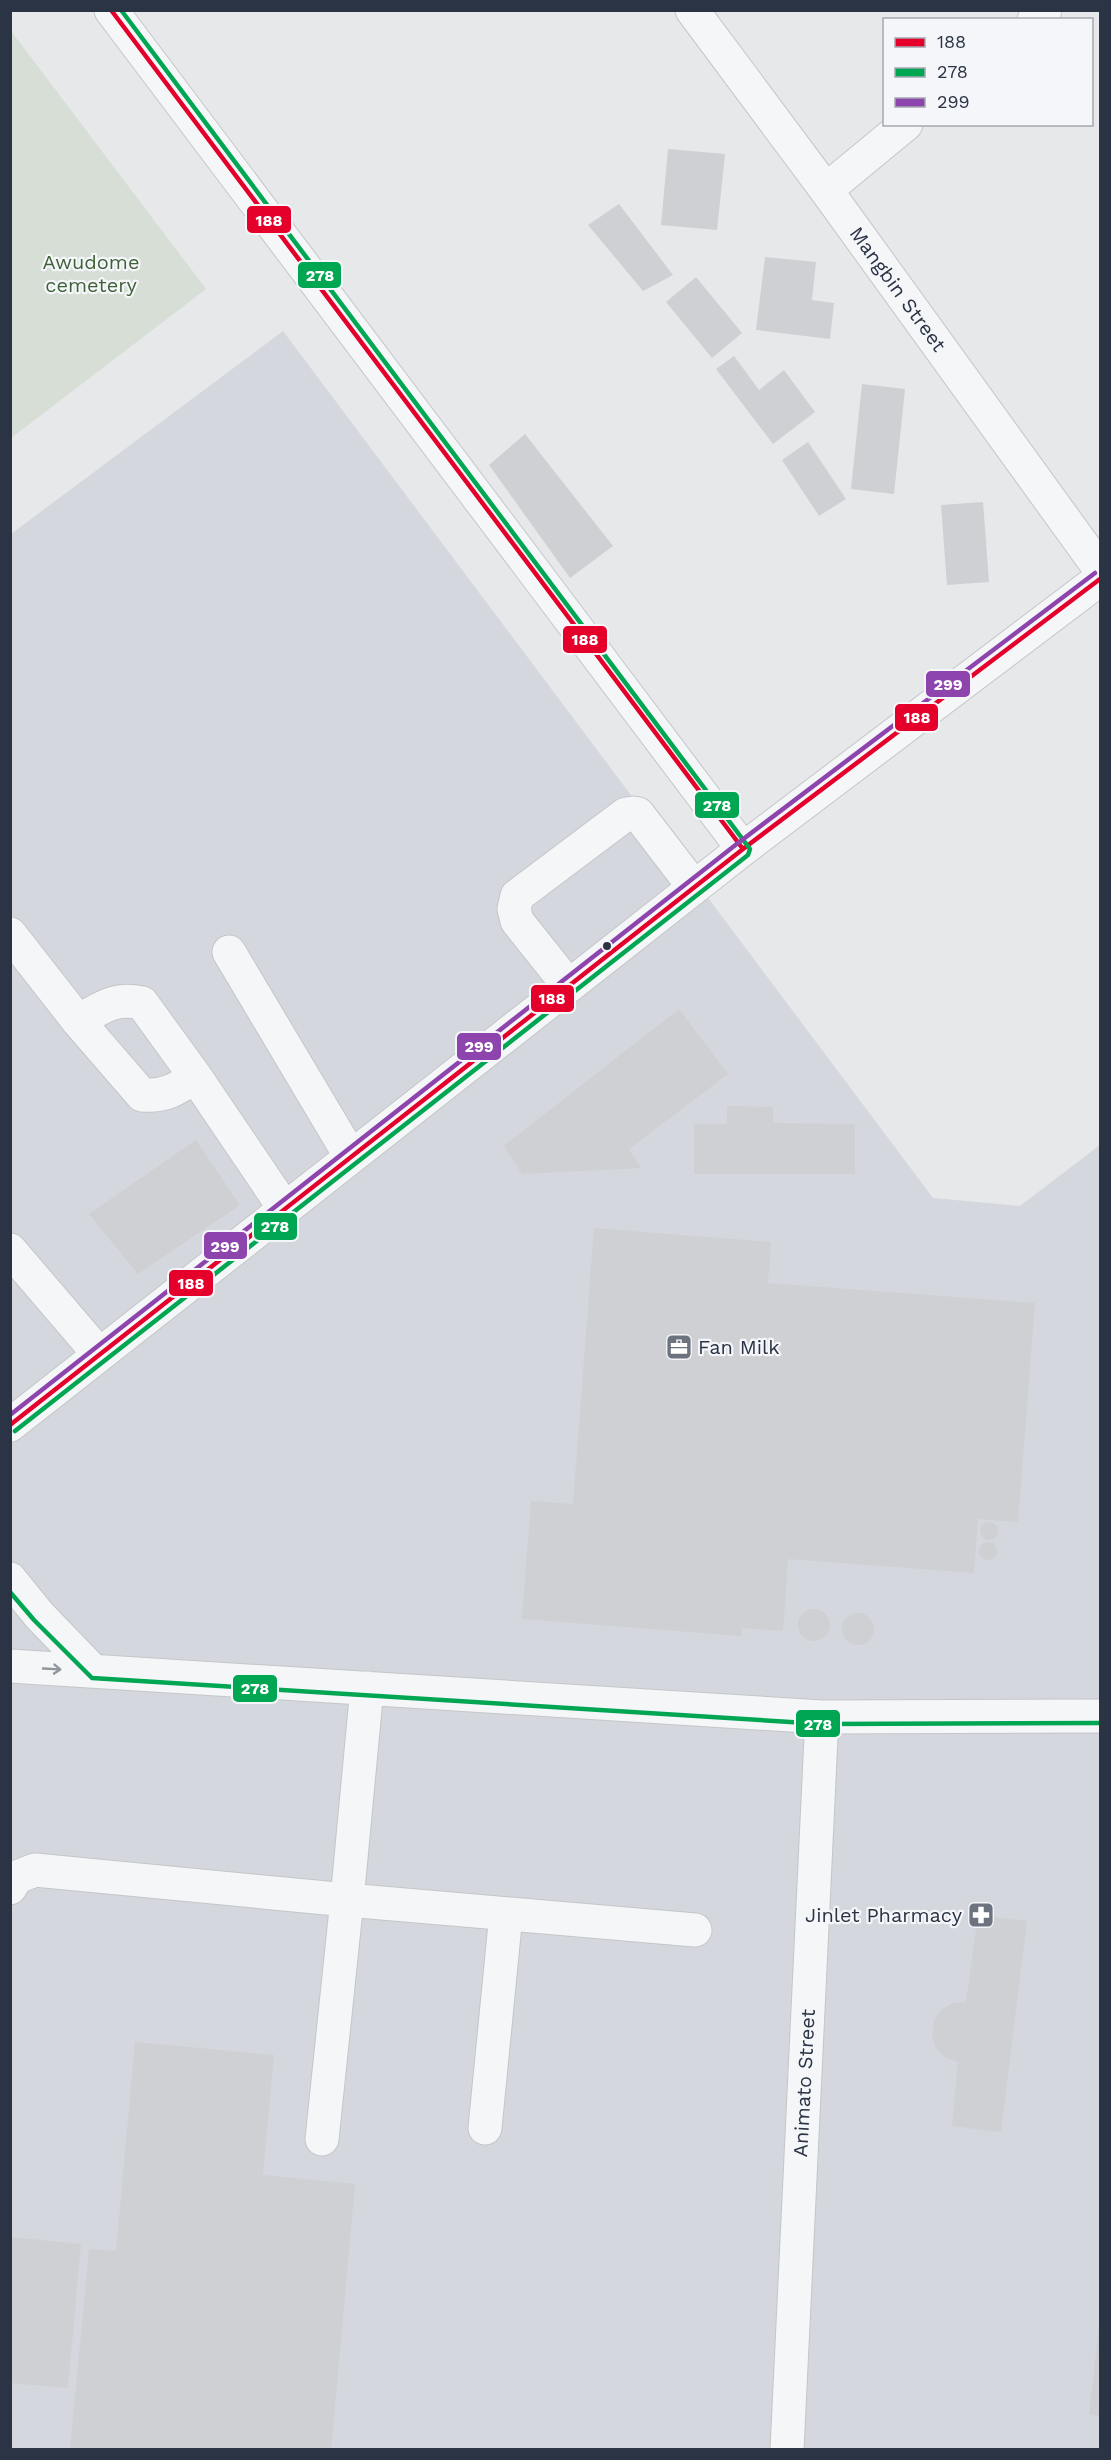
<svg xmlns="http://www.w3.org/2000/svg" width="1111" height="2460" viewBox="0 0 1111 2460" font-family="'Work Sans',sans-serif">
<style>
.built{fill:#d4d7dd}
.green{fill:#d6ded6}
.building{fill:#ced0d3}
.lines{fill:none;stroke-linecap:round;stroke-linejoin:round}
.minor-casing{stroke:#c4c6c8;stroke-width:35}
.minor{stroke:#f5f6f7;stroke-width:33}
.bus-1-casing{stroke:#f4f6f9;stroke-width:9}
.bus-2-casing{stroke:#f4f6f9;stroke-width:9}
.bus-3-casing{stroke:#f4f6f9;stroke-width:9}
.bus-1{stroke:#e4002b;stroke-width:4.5}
.bus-2{stroke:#00a651;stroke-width:4.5}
.bus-3{stroke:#8e44ad;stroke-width:4.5}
.oneway{stroke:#90959e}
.bus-dot{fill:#2b3445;stroke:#f4f6f9;stroke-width:2}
.labels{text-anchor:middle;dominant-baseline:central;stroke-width:4.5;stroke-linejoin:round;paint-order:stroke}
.park-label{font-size:20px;fill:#3f6138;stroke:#f4f6f9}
.street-label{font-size:20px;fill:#2b3445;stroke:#f4f6f9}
.poi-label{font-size:20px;fill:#2b3445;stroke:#f4f6f9;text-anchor:start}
.line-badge{stroke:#f4f6f9;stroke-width:2}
.badge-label{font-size:16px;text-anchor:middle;font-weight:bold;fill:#fff}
</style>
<rect width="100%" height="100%" fill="#e6e8ea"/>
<path class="built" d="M 283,331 L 933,1198 L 1020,1206 L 1100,1145 L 1100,2449 L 11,2450 L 11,534 Z"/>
<path class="green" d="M 11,31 L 206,289 L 11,438 Z"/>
<path class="building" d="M 668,149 L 725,154 L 717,230 L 661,225 Z
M 619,204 L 673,275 L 643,291 L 588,225 Z
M 765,257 L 816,262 L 812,300 L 834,303 L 830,339 L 756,330 Z
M 696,277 L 742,333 L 712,358 L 666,302 Z
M 734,356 L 759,390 L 784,370 L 815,412 L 773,444 L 716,369 Z
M 862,384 L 905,389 L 894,494 L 851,489 Z
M 525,434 L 613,546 L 570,578 L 489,465 Z
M 808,442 L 846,499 L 819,516 L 782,460 Z
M 983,502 L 989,582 L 947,585 L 941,505 Z
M 679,1009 L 728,1074 L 629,1149 L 641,1168 L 522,1174 L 504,1146 Z
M 727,1106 L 773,1107 L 773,1123 L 855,1124 L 855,1174 L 694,1174 L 694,1124 L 727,1124 Z
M 196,1140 L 240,1205 L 138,1274 L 89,1214 Z
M 594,1228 L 771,1242 L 768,1283 L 1035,1303 L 1018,1522 L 978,1519 L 974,1573 L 788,1559 L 783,1631 L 742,1628 L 741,1636 L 522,1619 L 531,1501 L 573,1504 Z
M980 1531a9 9 0 1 1 18 0a9 9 0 1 1-18 0Z
M979 1551a9 9 0 1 1 18 0a9 9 0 1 1-18 0Z
M798 1625a16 16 0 1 1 32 0a16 16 0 1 1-32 0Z
M842 1629a16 16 0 1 1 32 0a16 16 0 1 1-32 0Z
M 978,1915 L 1027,1921 L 1001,2132 L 952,2126 L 958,2062 L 946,2058 L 936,2048 L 932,2035 L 934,2021 L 941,2010 L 953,2003 L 966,2002 Z
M 135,2042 L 274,2055 L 263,2175 L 355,2184 L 331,2450 L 70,2450 L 89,2249 L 116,2251 Z
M 10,2237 L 81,2244 L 68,2388 L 10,2383 Z
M 1099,2328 L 1100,2328 L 1100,2416 L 1089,2414 Z"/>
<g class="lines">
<defs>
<path id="minor" d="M 111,10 L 743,849
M 692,10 L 826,190 L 1100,569
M 1034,20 L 1045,10
M 826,190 L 906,124
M 10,934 L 78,1021 C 102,1008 113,997 142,1003 L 195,1076 L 285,1209
M 229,952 L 351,1157
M 568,985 L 517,921 L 514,909 L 517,896 L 626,814 L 633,813 L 638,814 L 694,887
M 78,1021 L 142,1095 C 164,1097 178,1089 195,1076
M 10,1250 L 99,1354
M 10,1425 L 743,849 L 1100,579
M 10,1579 L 39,1615 L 93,1671
M 10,1666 L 822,1717 L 1100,1716
M 367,1688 L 347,1900 L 695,1930
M 10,1888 L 17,1877 L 35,1870 L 347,1900 L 322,2139
M 485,2128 L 506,1914
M 787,2450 L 822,1717"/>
</defs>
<use href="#minor" class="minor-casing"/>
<use href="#minor" class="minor"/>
<defs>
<path id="bus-1" d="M 111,10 L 743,849
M 10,1425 L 743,849 L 1100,579"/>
<path id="bus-2" d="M 15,1431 L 748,855 L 750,849 L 121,10
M 10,1592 L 34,1620 L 92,1678 L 822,1724 L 1100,1723"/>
<path id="bus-3" d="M 10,1415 L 738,843 L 1095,573"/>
</defs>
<use href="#bus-1" class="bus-1-casing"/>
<use href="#bus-2" class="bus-2-casing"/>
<use href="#bus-3" class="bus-3-casing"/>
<use href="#bus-1" class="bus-1"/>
<use href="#bus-2" class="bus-2"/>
<use href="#bus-3" class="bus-3"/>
</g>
<defs><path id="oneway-shaft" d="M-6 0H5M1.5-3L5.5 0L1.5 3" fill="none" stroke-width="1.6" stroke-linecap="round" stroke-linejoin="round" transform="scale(1.5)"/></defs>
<use class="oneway" href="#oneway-shaft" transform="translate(52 1669) rotate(3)"/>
<defs>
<symbol id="office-square" viewBox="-11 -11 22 22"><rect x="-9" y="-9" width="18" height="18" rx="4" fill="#6c737f" stroke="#f4f6f9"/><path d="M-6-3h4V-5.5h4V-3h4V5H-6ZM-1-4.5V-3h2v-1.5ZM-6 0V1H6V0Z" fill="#fff"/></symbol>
<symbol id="pharmacy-square" viewBox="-11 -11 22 22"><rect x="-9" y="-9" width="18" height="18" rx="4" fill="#6c737f" stroke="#f4f6f9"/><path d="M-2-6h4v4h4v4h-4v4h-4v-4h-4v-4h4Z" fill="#fff"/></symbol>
</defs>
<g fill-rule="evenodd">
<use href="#office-square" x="664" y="1332" width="30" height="30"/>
<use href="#pharmacy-square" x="966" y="1900" width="30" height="30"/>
</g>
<circle class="bus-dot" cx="607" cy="946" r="5"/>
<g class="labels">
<g class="park-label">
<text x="91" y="262">Awudome<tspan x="91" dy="23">cemetery</tspan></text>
</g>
<g class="street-label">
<text transform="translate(898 289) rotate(54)">Mangbin Street</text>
<text transform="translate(804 2083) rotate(-87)">Animato Street</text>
</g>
<g class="poi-label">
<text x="698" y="1347">Fan Milk</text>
<text x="962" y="1915" text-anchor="end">Jinlet Pharmacy</text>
</g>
</g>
<g class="line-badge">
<rect x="246" y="205" width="46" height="29" rx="6" fill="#e4002b"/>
<rect x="297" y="261" width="45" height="28" rx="6" fill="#00a651"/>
<rect x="562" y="625" width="46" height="29" rx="6" fill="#e4002b"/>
<rect x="925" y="670" width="46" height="28" rx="6" fill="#8e44ad"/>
<rect x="894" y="703" width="45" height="29" rx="6" fill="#e4002b"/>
<rect x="694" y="791" width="46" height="28" rx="6" fill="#00a651"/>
<rect x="530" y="984" width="45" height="29" rx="6" fill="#e4002b"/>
<rect x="456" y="1032" width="46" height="29" rx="6" fill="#8e44ad"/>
<rect x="253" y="1212" width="45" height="29" rx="6" fill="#00a651"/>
<rect x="203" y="1231" width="45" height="29" rx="6" fill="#8e44ad"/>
<rect x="168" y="1269" width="46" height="28" rx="6" fill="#e4002b"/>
<rect x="232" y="1674" width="46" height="29" rx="6" fill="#00a651"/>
<rect x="795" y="1709" width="46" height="29" rx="6" fill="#00a651"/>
</g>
<g class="badge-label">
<text x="269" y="226">188</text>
<text x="320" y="281">278</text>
<text x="585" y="645">188</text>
<text x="948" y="690">299</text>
<text x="917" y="723">188</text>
<text x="717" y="811">278</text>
<text x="552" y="1004">188</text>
<text x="479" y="1052">299</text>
<text x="275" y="1232">278</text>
<text x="225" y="1252">299</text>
<text x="191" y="1289">188</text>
<text x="255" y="1694">278</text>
<text x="818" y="1730">278</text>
</g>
<rect width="1111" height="2460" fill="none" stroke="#2b3445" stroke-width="24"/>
<rect x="883" y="18" width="210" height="108" fill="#f4f6f9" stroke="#a4a8b1" stroke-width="1.5"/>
<rect x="895" y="38" width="30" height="9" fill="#e4002b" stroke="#a4a8b1" stroke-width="1.5"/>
<text x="937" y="48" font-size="18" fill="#2b3445">188</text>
<rect x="895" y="68" width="30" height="9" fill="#00a651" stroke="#a4a8b1" stroke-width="1.5"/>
<text x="937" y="78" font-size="18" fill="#2b3445">278</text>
<rect x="895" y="98" width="30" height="9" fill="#8e44ad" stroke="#a4a8b1" stroke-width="1.5"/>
<text x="937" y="108" font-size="18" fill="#2b3445">299</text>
</svg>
